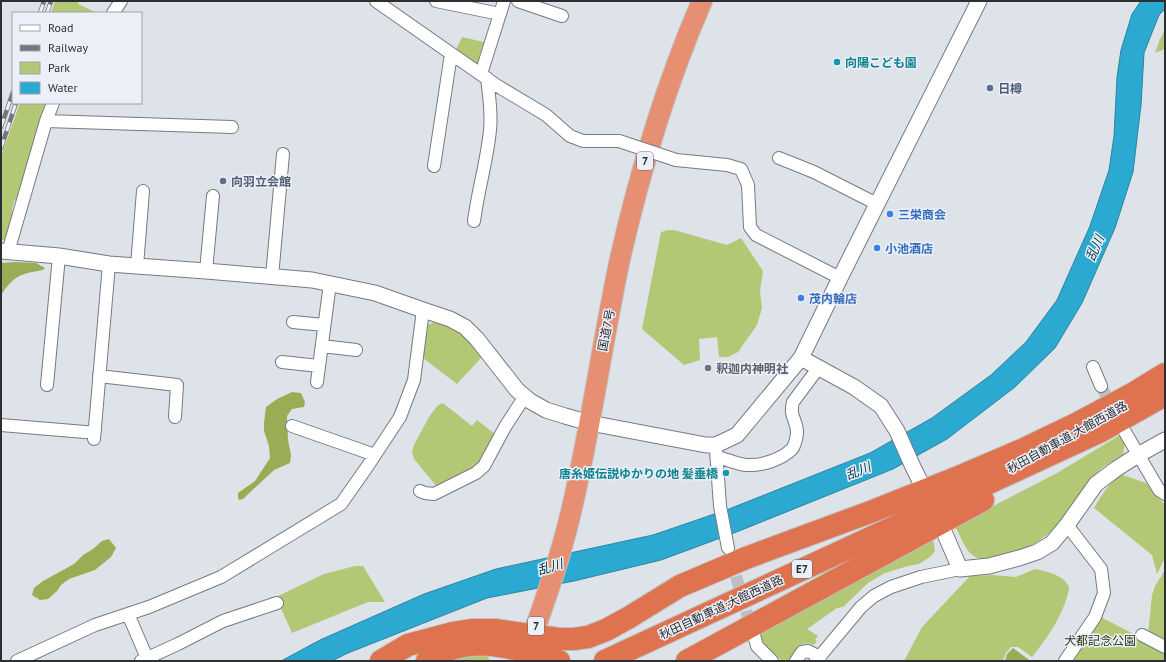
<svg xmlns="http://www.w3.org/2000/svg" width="1166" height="662" viewBox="0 0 1166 662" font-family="'PT Sans','Noto Sans JP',sans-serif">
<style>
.green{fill:#b3c874}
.forest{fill:#98ad54}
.water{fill:#2ba9d0;stroke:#2c84a0}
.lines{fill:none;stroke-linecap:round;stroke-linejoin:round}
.minor-tunnel{stroke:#bbbfc5;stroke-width:12;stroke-dasharray:12 6;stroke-linecap:butt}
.minor-casing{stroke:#767a81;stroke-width:14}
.tertiary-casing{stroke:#767a81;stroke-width:17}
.trunk-casing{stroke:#c0c0c1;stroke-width:22}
.motorway-casing{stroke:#c0c0c1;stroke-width:24}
.minor{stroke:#fff;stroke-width:12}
.tertiary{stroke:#fff;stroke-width:15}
.trunk{stroke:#e68f73;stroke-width:20}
.motorway{stroke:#df7350;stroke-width:22}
.rail-casing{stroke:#74767b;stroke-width:4.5}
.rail{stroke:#ebf0f8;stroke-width:3;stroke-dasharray:9;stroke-linecap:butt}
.minor-bridge-casing{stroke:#767a81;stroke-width:14;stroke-linecap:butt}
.minor-bridge{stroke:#fff;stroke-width:12}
.culture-dot{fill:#0f9aa8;stroke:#ebf0f8;stroke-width:1.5}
.service-dot{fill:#5c6f8a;stroke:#ebf0f8;stroke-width:1.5}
.shop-dot{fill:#3f7fe0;stroke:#ebf0f8;stroke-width:1.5}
.worship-dot{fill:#6b7280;stroke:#ebf0f8;stroke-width:1.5}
.labels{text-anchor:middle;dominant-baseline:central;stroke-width:3;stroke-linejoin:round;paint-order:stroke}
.shield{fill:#ebf0f8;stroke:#66686d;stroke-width:1}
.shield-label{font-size:11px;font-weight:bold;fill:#2d2e31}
.culture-label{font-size:12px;font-weight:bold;fill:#0d838f;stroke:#ebf0f8;text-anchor:start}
.service-label{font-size:12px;font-weight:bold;fill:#4e5e75;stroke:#ebf0f8;text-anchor:start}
.shop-label{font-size:12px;font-weight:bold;fill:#366cbe;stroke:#ebf0f8;text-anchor:start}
.street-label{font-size:12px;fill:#2d2e31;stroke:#ebf0f8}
.worship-label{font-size:12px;font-weight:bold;fill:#5b616d;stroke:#ebf0f8;text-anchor:start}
.park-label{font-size:12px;fill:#2e3610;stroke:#ebf0f8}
.water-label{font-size:13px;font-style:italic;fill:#003747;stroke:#ebf0f8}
</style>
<rect width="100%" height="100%" fill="#dee3ea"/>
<path class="green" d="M 55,1 L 79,1 L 78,4 L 97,13 L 51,13 Z
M 1165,30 L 1165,49 L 1155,53 L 1160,39 Z
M 462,37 L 484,42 L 477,64 L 456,50 Z
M 20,103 L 49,103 L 22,188 L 14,202 L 12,209 L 13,224 L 8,240 L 1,240 L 1,156 Z
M 668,230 L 674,230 L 727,245 L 741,238 L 763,271 L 760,291 L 762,308 L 757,325 L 738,352 L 728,357 L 719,357 L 717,337 L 699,339 L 700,360 L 684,365 L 642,329 L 661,232 Z
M 434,322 C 437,322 441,322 444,323 C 458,327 473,346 482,357 L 457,384 L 423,358 L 425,326 Z
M 443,403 L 472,426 L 477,420 L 495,434 L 478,467 L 438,488 L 414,459 L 412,451 L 414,445 L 429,417 L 438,405 Z
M 1120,435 L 1125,441 L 1123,455 C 1116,459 1108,463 1102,468 C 1094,474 1085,488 1079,497 C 1066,514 1054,532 1035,543 C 1025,549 1014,553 1003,556 C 971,565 969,554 956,528 L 997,504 L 1057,473 Z
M 1120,474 L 1146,483 L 1165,505 L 1165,558 L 1157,574 L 1152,555 L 1094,508 C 1102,494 1108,485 1120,474 Z
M 933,537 L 935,551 L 930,557 L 919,564 L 908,566 L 885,573 L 868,583 L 843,607 L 837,608 L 807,629 L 818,636 L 815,640 L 817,641 L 814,645 C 801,639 794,650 789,661 L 782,661 L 763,644 L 760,633 Z
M 355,566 L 363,566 L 385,602 L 368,602 L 292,633 L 276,597 L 324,574 Z
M 1035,569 C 1045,571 1063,575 1068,585 C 1070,589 1068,593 1067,597 C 1060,620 1047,638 1032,657 L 1018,647 L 1011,647 L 1006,653 L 1003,661 L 904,661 L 922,627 L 970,576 L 993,575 L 1016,577 Z
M 1165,570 L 1165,644 L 1148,635 L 1152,595 L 1155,586 Z
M 1093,613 L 1165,650 L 1165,661 L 1061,661 Z
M 471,654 L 487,655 L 490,661 L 449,661 Z"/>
<path class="forest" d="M 15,262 L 36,263 L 45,268 L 43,270 C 20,274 15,275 1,295 L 1,263 Z
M 292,392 L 301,393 L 305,402 L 304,407 L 292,409 L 287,416 L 288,440 L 291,455 L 290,463 L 274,470 L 243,499 L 239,500 L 238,497 L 238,493 L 255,481 L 270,458 L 269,446 L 264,431 L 264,423 L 266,407 L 277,399 Z
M 109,539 L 116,548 L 111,557 L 95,570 L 69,579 L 61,585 L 57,591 L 48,599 L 40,600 L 32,595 L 34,588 L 43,581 L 74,564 L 83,555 L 93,549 L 102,541 Z
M 1013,648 L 1028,659 L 1029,661 L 1005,661 L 1007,654 Z"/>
<path class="water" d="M 1141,1 L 1165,1 L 1165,9 L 1159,15 L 1144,53 L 1141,105 L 1133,172 L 1115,228 L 1082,303 L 1055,348 L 1015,387 L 947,439 L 893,469 L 734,533 L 661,560 L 574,581 L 487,598 L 348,653 L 332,661 L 281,661 L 320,640 L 424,594 L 496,569 L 653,535 L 729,509 L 870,453 L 932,418 L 991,375 L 1026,342 L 1057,300 L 1090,226 L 1109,170 L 1114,136 L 1117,77 L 1121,50 L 1132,14 Z"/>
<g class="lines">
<path class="minor-tunnel" d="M 1101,386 L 1114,410
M 731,559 L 752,631"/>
<defs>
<path id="minor" d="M 376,1 L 496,85 L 546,115 L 570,136 L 583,141 L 619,141
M 436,1 L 500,14
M 518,1 L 562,16
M 113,13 L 121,1
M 481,74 L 504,1
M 46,121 L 232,127
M 779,158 L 814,172 L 877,204
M 676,160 L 727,165 L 741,169 L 748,185 L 750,227 L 756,235 L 840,278
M 434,166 L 451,54
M 474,221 C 478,190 487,161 490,130 C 492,113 489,96 487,78
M 8,252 L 46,121 L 53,103
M 137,266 L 143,191
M 206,271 L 213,196
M 272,277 L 283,154
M 293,322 L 324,325
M 322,346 L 356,350
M 282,362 L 319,366
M 1093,367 L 1101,386
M 99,376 L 177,385 L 175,417
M 317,382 L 330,283
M 47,385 L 59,256
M 1,425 L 85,432 L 95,431
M 292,426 L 375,455
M 1125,432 L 1159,490 L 1165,494
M 94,439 L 109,264
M 716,450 L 720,506 L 728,548
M 717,457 C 726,459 737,464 746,465 C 761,466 781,460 792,449 C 795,445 797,437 797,432 C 797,420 789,417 793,402 L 819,367
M 420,491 L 425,493 L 434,494 L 476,473 L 484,466 L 505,427 L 525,396
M 128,614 L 147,658
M 754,635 L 757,646 L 772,661
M 1142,635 L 1165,647
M 17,661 L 95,625 L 149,607 L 221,577 L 341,504 L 367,467 L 400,417 L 414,380 L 423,310
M 141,661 L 178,644 L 223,621 L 277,603
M 796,661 L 802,652 L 808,651 L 820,657
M 816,661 L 861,607 L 874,596 L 891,587 L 921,577 L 960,569
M 1065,661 L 1095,617 L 1104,593 L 1101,569 L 1067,525"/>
<path id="tertiary" d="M 1,251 L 59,256 L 109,264 L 206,271 L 312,280 L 375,293 L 423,310 L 450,319 L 465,327 L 477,339 L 517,390 L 530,401 L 546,410 L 565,416 L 590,423 L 706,445 L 716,445 L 737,435 L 801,358 L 840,278 L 979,1
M 801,358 L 854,387 L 881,406 L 897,431 L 913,467 L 920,481
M 945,534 L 960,569 L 989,566 L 1019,558 L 1037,552 L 1052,543 L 1067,525 L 1096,484 L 1116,469 L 1138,455 L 1165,440"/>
<path id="trunk" d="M 527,650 C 544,605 560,559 571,512 C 591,428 602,343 620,259 C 640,171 666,84 702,1"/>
<path id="motorway" d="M 381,661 L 408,645 L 453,633 L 473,630 L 495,630 L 559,639 L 574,639 L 588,637 L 606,630 L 628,618 L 680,586 L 746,558 L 873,511 L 956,478 L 1024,449 L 1076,424 L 1134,393 L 1165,374
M 427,661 C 433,655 443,651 451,649 C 480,640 504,646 532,653 C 541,656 551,658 559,661
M 605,661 L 1101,431 L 1165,395
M 687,661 L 983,500"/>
</defs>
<use href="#minor" class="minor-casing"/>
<use href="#tertiary" class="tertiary-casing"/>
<use href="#trunk" class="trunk-casing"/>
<use href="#motorway" class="motorway-casing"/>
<use href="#minor" class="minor"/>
<use href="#tertiary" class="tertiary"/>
<use href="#trunk" class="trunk"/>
<use href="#motorway" class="motorway"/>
<defs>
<path id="rail" d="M 40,13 L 44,1
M 47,13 L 51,1
M 1,127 L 13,92
M 1,148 L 16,103"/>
</defs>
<use href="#rail" class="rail-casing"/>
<use href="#rail" class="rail"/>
<defs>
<path id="minor-bridge" d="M 619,141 L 676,160"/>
</defs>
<use href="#minor-bridge" class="minor-bridge-casing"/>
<use href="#minor-bridge" class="minor-bridge"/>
</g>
<g class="culture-dot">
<circle cx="837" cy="62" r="4"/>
<circle cx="726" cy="473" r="4"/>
</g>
<g class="service-dot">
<circle cx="990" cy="88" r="4"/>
<circle cx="223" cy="181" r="4"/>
</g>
<g class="shop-dot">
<circle cx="890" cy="214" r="4"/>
<circle cx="877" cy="248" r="4"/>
<circle cx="801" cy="298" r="4"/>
</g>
<circle class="worship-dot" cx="708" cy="368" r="4"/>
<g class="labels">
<g class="shield">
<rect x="637" y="152" width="16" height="18" rx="3"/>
<rect x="792" y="560" width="20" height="18" rx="3"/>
<rect x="528" y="617" width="16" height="18" rx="3"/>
</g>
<g class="shield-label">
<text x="645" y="161">7</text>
<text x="802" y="569">E7</text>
<text x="536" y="626">7</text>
</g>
<g class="culture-label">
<text x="845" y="62">向陽こども園</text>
<text x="718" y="473" text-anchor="end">唐糸姫伝説ゆかりの地 髪垂橋</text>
</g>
<g class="service-label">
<text x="998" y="88">日樽</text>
<text x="231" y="181">向羽立会館</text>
</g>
<g class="shop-label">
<text x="898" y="214">三栄商会</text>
<text x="885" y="248">小池酒店</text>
<text x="809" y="298">茂内輪店</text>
</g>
<g class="street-label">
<text transform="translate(606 330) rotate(-79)">国道7号</text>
<text transform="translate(1067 437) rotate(-29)">秋田自動車道;大館西道路</text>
<text transform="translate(721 607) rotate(-25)">秋田自動車道;大館西道路</text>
</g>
<g class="worship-label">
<text x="716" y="368">釈迦内神明社</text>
</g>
<g class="park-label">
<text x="1100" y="640">犬都記念公園</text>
</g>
<g class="water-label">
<text transform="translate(1095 248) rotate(-66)">乱川</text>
<text transform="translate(858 471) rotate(-22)">乱川</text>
<text transform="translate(550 567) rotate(-16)">乱川</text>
</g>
</g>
<rect width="1166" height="662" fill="none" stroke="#2d2e31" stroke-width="4"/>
<rect x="12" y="12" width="130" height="92" fill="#ebf0f8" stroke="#9fa2a8"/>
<rect x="20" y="25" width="20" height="6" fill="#ffffff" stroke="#9fa2a8"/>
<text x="48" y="32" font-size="12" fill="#2d2e31">Road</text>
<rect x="20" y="45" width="20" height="6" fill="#74767b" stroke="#9fa2a8"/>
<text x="48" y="52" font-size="12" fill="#2d2e31">Railway</text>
<rect x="20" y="62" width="20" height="12" fill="#b3c874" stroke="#9fa2a8"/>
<text x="48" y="72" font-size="12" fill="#2d2e31">Park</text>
<rect x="20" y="82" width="20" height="12" fill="#2ba9d0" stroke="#9fa2a8"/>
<text x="48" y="92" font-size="12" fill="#2d2e31">Water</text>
</svg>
